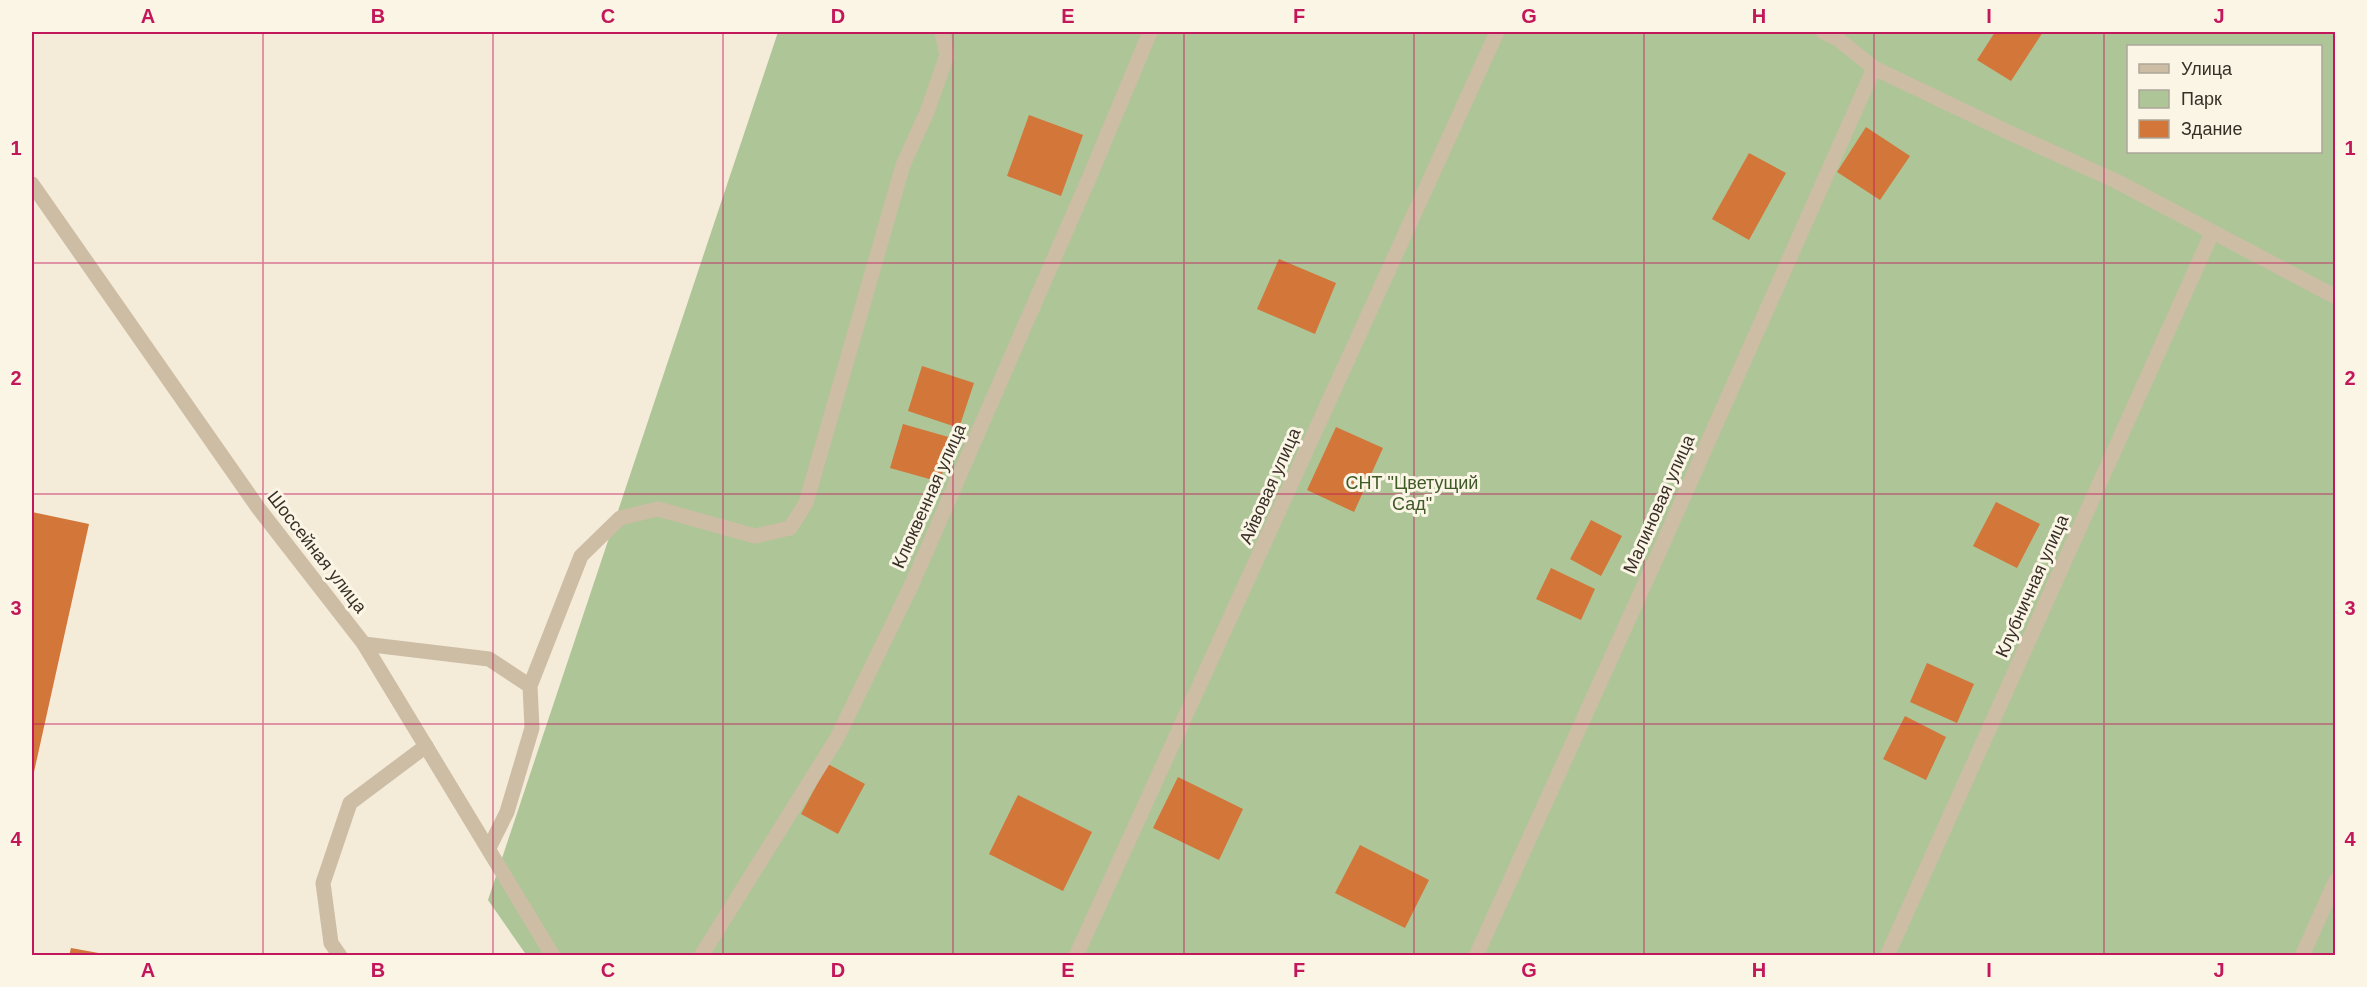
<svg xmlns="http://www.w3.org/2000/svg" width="2367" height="987" viewBox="0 0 2367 987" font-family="Helvetica,sans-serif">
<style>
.green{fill:#aec598;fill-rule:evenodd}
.building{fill:#d27639}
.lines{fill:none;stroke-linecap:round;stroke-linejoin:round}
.lane{stroke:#cdbda4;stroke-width:15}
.street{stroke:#cdbda4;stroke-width:15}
.grid{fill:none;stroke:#c2185b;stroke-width:1.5;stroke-opacity:0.55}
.labels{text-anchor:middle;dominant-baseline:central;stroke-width:6;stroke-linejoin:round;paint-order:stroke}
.park-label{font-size:18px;fill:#3f5927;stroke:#fbf5e6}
.street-label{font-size:18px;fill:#382f26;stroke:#fbf5e6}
.neatline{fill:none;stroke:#c2185b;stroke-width:2}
.grid-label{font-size:20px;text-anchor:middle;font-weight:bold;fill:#c2185b}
</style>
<rect width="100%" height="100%" fill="#f4ebd9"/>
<path class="green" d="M 778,32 L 2335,32 L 2335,955 L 527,956 L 488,900 ZM 2128,46 L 2320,46 L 2320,152 L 2128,152 Z"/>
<path class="building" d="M 1995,32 L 2043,32 L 2011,81 L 1977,60 Z
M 1029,115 L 1083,135 L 1061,196 L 1007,176 Z
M 1866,127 L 1910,156 L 1880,200 L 1837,172 Z
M 1749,153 L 1786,173 L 1749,240 L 1712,219 Z
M 1279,259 L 1336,283 L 1315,334 L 1257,309 Z
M 922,366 L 974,383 L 959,428 L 908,411 Z
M 903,424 L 952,438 L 940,482 L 890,468 Z
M 1336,427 L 1383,448 L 1354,512 L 1307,490 Z
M 1996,502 L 2040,524 L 2017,568 L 1973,546 Z
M 32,512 L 89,524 L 32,781 Z
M 1591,520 L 1622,536 L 1601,576 L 1570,559 Z
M 1551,568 L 1595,589 L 1581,620 L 1536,599 Z
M 1927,663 L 1974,684 L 1957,723 L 1910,702 Z
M 1905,716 L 1946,737 L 1926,780 L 1883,759 Z
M 828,764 L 865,784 L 838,834 L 801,814 Z
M 1178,777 L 1243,809 L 1219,860 L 1153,828 Z
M 1018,795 L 1092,832 L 1063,891 L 989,854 Z
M 1360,845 L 1429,880 L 1405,928 L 1335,893 Z
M 71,948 L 104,954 L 104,956 L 69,956 Z"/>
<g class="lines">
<path class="lane" d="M 1823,32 L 1838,39 L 1874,68 L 2010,133 L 2116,181 L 2336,297
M 364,644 L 489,659 L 530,686 L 532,728 L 507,812 L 489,848
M 530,686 L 581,556 L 620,518 L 658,509 L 755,536 L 790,528 L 806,503 L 903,165 L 927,112 L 947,55 L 942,32
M 340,956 L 331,943 L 323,883 L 350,803 L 426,746"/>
<path class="street" d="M 32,184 L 259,509 L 364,644 L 553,956
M 701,956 L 837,738 L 912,584 L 1090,176 L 1150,32
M 1076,956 L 1497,32
M 1476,956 L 1660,550 L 1874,68
M 1887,956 L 2212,233
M 2302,956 L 2336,880"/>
</g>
<path class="grid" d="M 263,32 L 263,956M 493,32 L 493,956M 723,32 L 723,956M 953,32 L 953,956M 1184,32 L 1184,956M 1414,32 L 1414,956M 1644,32 L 1644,956M 1874,32 L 1874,956M 2104,32 L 2104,956M 32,263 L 2336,263M 32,494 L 2336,494M 32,724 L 2336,724"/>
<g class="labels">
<g class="park-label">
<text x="1412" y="483">СНТ "Цветущий<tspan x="1412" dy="21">Сад"</tspan></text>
</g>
<g class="street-label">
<text transform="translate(1270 486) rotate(-66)">Айвовая улица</text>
<text transform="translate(929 496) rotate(-66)">Клюквенная улица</text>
<text transform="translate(1659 504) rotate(-66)">Малиновая улица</text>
<text transform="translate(317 552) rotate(52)">Шоссейная улица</text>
<text transform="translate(2032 586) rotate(-66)">Клубничная улица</text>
</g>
</g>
<rect width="2367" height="987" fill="none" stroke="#fbf5e6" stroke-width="66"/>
<rect x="2127" y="45" width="195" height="108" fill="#fbf5e6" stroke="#ada699" stroke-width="1.5"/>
<rect x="2139" y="64" width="30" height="9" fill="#cdbda4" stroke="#ada699" stroke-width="1.5"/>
<text x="2181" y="75" font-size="18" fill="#382f26">Улица</text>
<rect x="2139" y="90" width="30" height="18" fill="#aec598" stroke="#ada699" stroke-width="1.5"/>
<text x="2181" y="105" font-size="18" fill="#382f26">Парк</text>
<rect x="2139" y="120" width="30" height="18" fill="#d27639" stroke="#ada699" stroke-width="1.5"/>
<text x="2181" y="135" font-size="18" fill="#382f26">Здание</text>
<rect x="33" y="33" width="2301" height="921" class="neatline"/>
<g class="grid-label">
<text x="148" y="23">A</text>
<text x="378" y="23">B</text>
<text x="608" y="23">C</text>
<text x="838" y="23">D</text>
<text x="1068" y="23">E</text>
<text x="1299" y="23">F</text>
<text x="1529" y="23">G</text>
<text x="1759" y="23">H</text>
<text x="1989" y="23">I</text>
<text x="2219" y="23">J</text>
<text x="16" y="155">1</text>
<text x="2350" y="155">1</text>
<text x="16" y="385">2</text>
<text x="2350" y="385">2</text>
<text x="16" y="615">3</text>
<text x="2350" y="615">3</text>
<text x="16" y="846">4</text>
<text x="2350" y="846">4</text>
<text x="148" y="977">A</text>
<text x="378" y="977">B</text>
<text x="608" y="977">C</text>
<text x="838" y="977">D</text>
<text x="1068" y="977">E</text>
<text x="1299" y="977">F</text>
<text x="1529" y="977">G</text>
<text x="1759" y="977">H</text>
<text x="1989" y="977">I</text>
<text x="2219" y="977">J</text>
</g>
</svg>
